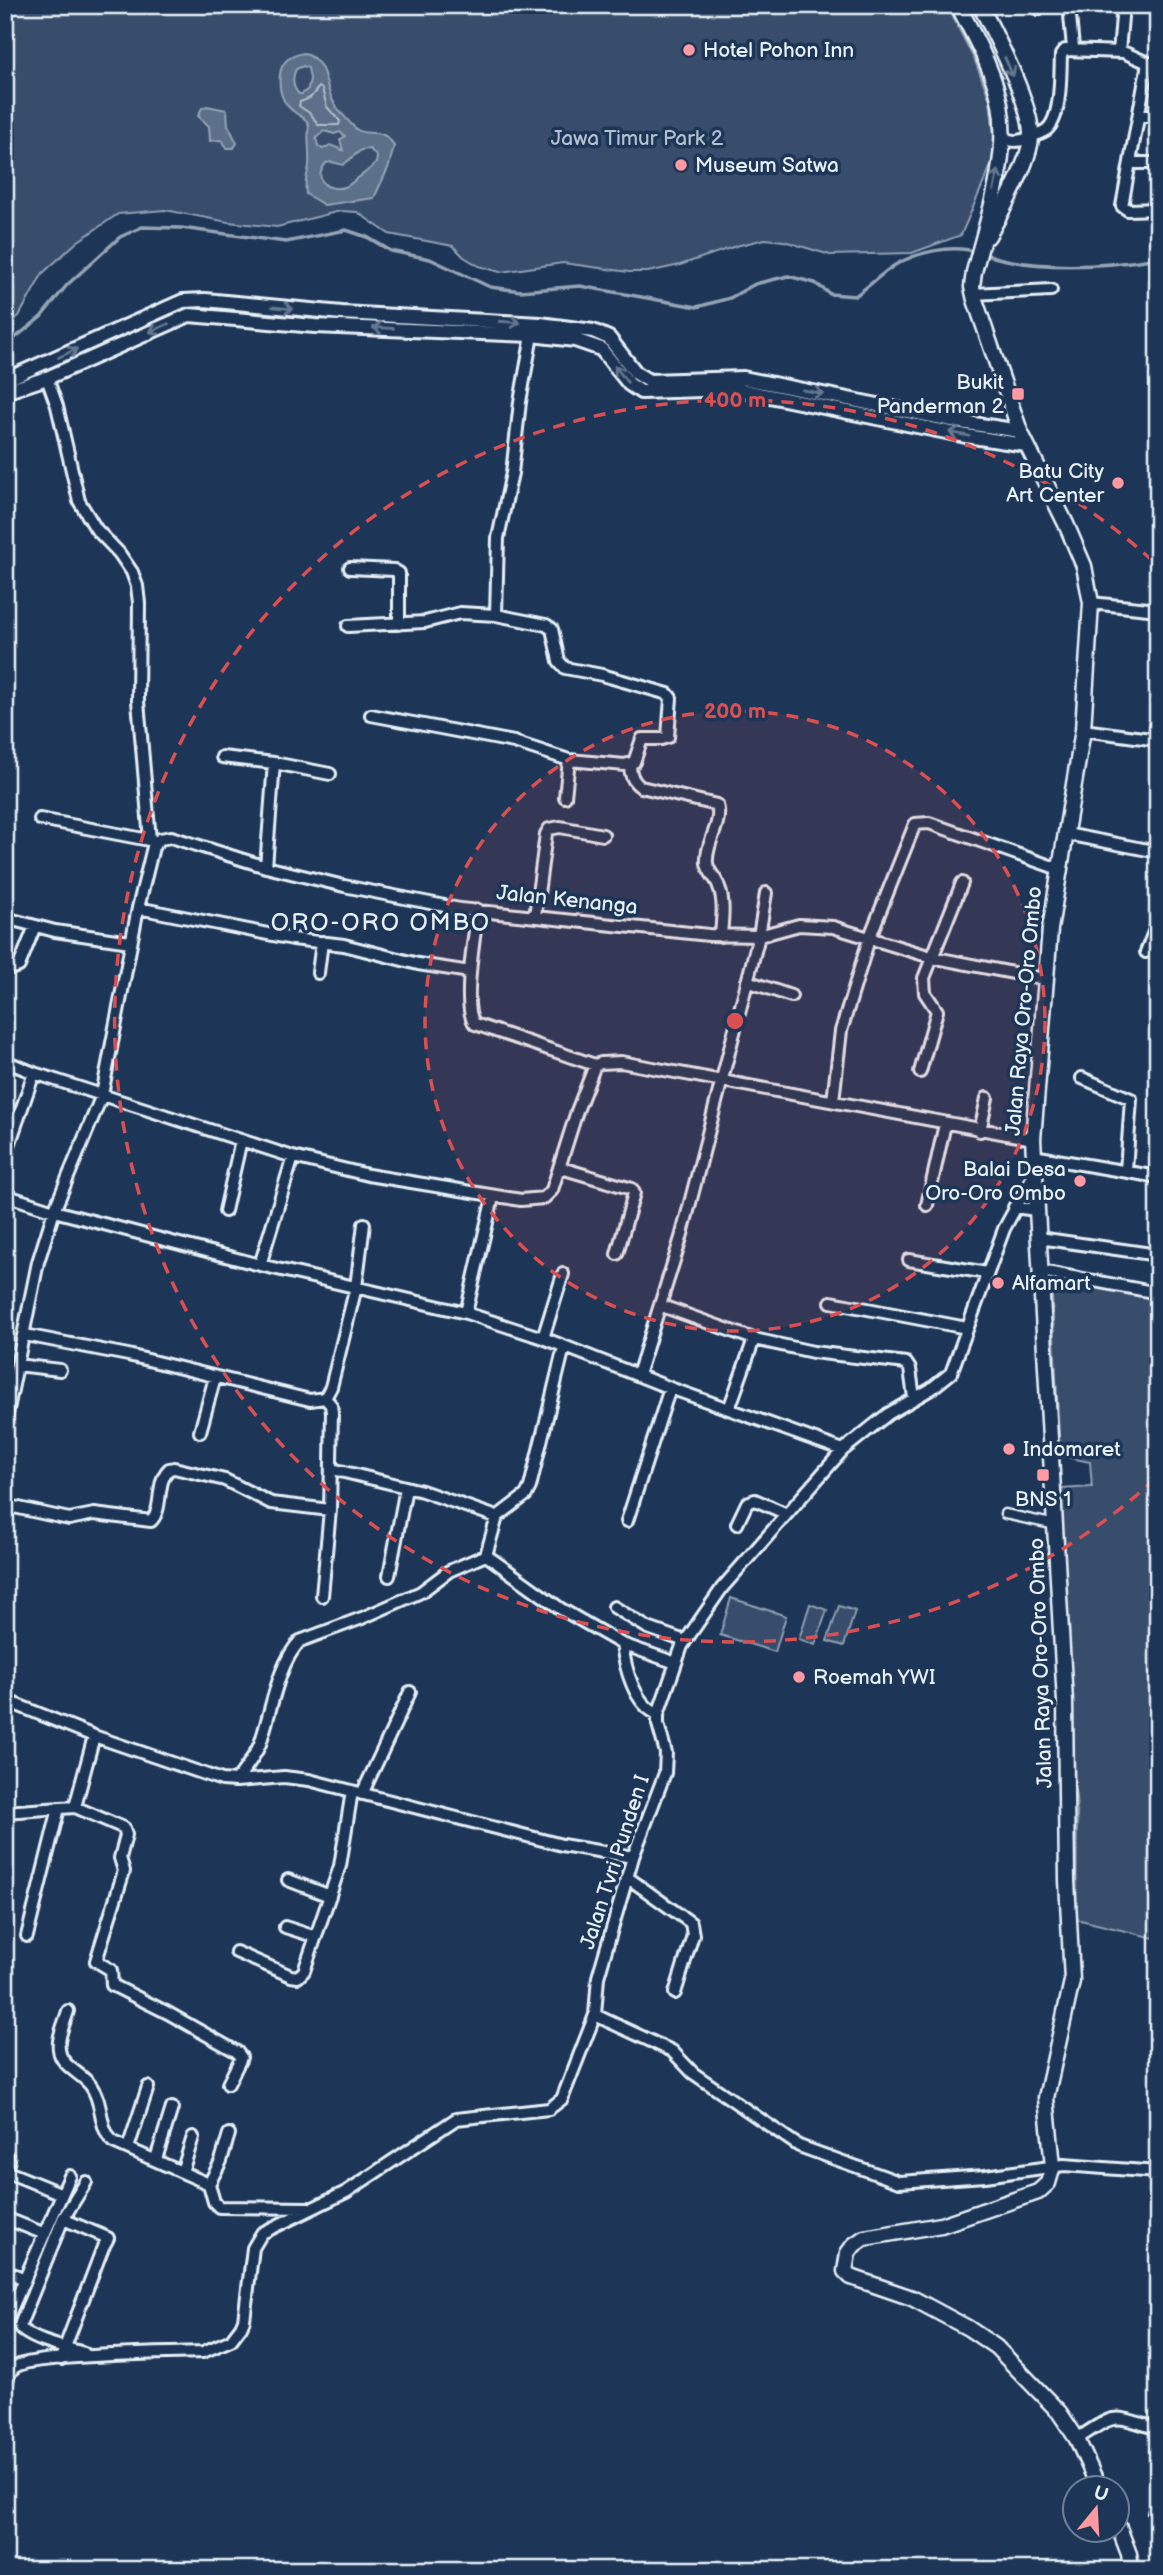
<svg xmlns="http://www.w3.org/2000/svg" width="1163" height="2575" viewBox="0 0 1163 2575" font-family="'Balsamiq Sans',sans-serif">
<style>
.green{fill:#374d6c;stroke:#909fb2;stroke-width:2}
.water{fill:#5d7089;stroke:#95a4b5;stroke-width:2;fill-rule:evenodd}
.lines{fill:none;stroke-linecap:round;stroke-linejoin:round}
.shore{stroke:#b0bdcc;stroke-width:2}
.stream{stroke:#95a4b5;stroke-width:3.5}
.pedestrian-casing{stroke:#e8f1f8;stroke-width:13}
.minor-casing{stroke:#e8f1f8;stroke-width:16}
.tertiary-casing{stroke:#e8f1f8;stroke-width:18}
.secondary-casing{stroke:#e8f1f8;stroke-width:19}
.pedestrian{stroke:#1d3557;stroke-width:8}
.minor{stroke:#1d3557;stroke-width:10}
.tertiary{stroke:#1d3557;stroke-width:12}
.secondary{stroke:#1d3557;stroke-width:14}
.oneway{stroke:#64778f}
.ring{fill:none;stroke:#da5052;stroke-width:3.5;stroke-dasharray:12 9}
.poi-dot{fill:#ff9aa2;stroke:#1d3557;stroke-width:2.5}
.labels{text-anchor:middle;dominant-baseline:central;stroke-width:7;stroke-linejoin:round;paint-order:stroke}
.poi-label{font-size:21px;fill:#e8f1f8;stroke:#1d3557;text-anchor:start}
.park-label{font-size:21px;fill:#b3c0ce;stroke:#1d3557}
.street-label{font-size:21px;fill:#e8f1f8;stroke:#1d3557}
.quarter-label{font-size:24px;letter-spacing:2px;fill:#e8f1f8;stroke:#1d3557}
.centre{fill:#da5052;stroke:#1d3557;stroke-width:3.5}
.ring-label{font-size:21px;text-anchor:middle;font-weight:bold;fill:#da5052;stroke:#1d3557;stroke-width:7;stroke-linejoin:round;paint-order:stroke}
</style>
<rect width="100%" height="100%" fill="#1d3557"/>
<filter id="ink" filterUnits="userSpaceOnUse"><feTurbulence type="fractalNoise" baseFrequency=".0143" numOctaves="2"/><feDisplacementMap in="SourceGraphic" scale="14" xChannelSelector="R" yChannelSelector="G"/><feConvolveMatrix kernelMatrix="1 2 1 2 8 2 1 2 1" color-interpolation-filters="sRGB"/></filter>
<g filter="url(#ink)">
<path class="green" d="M 5,5 L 947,5 L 975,61 L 990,100 L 996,154 L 961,235 L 912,253 L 830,255 L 784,241 L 765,239 L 736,246 L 680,265 L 648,272 L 629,272 L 563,263 L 500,272 L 479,266 L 464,257 L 453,246 L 389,234 L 357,212 L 340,211 L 277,227 L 228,222 L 165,210 L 118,214 L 77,242 L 43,273 L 19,316 L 5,327 Z
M 1051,1277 L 1158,1299 L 1158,1939 L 1076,1919 L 1077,1813 L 1066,1655 L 1061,1489 L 1092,1487 L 1090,1462 L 1060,1456 Z
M 731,1598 L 786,1616 L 775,1652 L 720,1635 Z
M 810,1604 L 827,1610 L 815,1645 L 799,1639 Z
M 839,1606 L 855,1611 L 844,1646 L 827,1641 Z"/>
<path class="water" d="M 303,53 C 328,61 323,82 333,101 C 337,110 347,119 353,126 C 364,140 383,124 394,146 L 389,166 L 374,198 L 324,205 L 306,194 C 304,180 307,178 309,166 C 310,152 307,139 309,125 C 306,118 303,118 297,114 C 282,104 278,91 280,74 C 282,60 291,56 303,53 ZM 303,66 L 308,68 L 310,79 L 308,89 L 302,94 L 299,94 C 292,87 292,77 296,69 ZM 324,131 L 334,134 L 340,132 L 345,136 L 340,140 L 343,150 L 330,145 L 323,149 L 318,146 L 316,138 ZM 370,149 L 377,157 L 376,163 C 374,166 347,187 345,187 C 327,192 312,180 326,163 L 332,162 L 343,165 L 361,150 Z
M 207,106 L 227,110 L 228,125 L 237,143 L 234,148 L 227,148 L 222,140 L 210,141 L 209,126 L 198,116 L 202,108 Z"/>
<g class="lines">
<path class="shore" d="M 319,87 L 322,89 L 327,107 L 340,121 L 339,125 L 318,125 L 311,114 L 299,106 L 300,102 L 310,98 Z"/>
<path class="stream" d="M 984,254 C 1034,271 1106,267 1158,258
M 5,346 L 41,317 L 67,285 L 120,237 L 142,227 L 181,228 L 286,242 L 346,230 L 367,237 L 391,251 L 430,259 L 490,287 L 521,291 L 580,286 L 697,307 L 730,298 L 755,284 L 788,276 L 815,283 L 830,294 L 855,296 C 868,287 881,274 895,265 C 918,252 952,244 976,252"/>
<defs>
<path id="pedestrian" d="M 1005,1514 L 1056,1525"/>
<path id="minor" d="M 1036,5 L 1038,9
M 1069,5 L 1073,48
M 1119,52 L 1123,5
M 1148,63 L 1122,206 L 1128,210 L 1158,209
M 1139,116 L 1158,116
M 1003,138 C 1014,142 1020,142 1030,137 C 1035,135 1041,133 1046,130 C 1062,118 1060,74 1061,55 L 1065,50 L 1123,52 L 1148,63 L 1158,63
M 1130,163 L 1158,163
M 973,294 L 1051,290
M 47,378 L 57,406 L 79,501 L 96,529 L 119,553 L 132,572 L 137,586 L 139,603 L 138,701 L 150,840
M 350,568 L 394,570 L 399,573 L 399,624
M 1091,603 L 1158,610
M 348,626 L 425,622 L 460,613 L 496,615
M 371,715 L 514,742 L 569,760 L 625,765 L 634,762 L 642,739 L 662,739 L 668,737 L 671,698 L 668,694 L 602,675 L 565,668 L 559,661 L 552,629 L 546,625 L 496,615 L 498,538 L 512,473 L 520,402 L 532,335
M 1083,730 L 1158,740
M 222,757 L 274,763
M 630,765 C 630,775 633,782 641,787 L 717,805 C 723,824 705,843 707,863 C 708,873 717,878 719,887 C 725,903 722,920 721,936
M 565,797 L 569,760
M 40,819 L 154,841
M 1066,834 L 1158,852
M 266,867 L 274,763 L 330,774
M 138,908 L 293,939 L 344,945 L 418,964 L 470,972
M 478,910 C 475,932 461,1009 475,1024 L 595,1065 L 601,1063 L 621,1062 L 1033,1139
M 535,916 L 546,834 L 549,829 L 560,827 L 603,835
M 5,918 L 55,931 L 130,942
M 1146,952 L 1158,922
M 5,966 L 13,968 L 19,966 L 35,926
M 318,973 L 322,942
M 747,981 L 791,996
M 5,1061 L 34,1073 L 293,1157 L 368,1175 L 521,1200 L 544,1198 L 552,1190 L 577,1111 L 595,1065
M 920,1072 L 937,1011 L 925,993 L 924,978 L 962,883
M 1082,1078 L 1131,1099 L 1126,1171
M 833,1101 L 841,1031 L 869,939 L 915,824 L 929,823 L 1059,869
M 980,1131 L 987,1098
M 1033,1156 L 1158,1177
M 5,1157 L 34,1073
M 561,1168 L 632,1189 L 634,1193 L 617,1254
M 5,1195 L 54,1211 L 260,1265 L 466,1313 L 543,1338 L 670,1388 L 843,1450
M 927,1205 L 945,1124
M 1014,1207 L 1036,1210
M 225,1211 L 241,1140
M 1039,1238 L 1158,1255
M 909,1260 L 987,1273
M 260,1265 L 293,1157
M 1041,1271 L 1158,1293
M 831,1302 L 967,1328
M 662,1306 L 754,1339 L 813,1352 L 906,1363 L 910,1369 L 914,1398
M 466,1313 L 493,1197
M 25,1335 L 128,1355 L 310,1400 L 325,1398 L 331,1387 L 356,1287 L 364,1224
M 543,1338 L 563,1274
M 17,1365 L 60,1370
M 638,1375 L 681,1238 L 759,936 L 766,893
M 729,1409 L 754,1339
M 5,1424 L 38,1262 L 54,1211 L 102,1095 L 138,908 L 153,847 L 160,839 L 171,837 L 266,867 L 344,886 L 460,909 L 709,935 L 759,936 L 799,925 L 833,927 L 931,957 L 1044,979
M 200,1432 L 215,1377
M 332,1469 L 422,1491 L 497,1517
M 5,1505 L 69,1519 L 94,1514 L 151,1521 C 164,1508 155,1483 169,1469 L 174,1468 L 225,1480 L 271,1503 L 330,1510
M 627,1521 L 670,1388
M 737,1524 L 747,1503 L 755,1500 L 787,1514
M 486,1555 L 561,1609 L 622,1644 L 676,1663
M 389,1576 L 406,1488
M 322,1596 L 330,1510 L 332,1412 L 331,1405 L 325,1398
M 614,1607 L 648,1628 L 685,1641
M 622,1644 C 625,1667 634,1705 658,1714
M 5,1700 L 94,1736 L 222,1780 L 236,1781 L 284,1777 L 309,1780 L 562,1845 L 633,1857
M 236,1781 C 245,1769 254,1758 260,1744 C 271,1713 277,1665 300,1641 L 362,1618 L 421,1592 L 449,1571 L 486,1555 L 497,1517 L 526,1495 L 530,1487 L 564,1347
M 362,1794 L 410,1692
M 75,1807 L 94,1736
M 5,1812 L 75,1807 L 124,1828 L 126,1835 L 120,1858 L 124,1871 L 96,1961 L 111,1970 L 112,1985 L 168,2013 L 237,2052 L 241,2057 L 240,2060 L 228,2084
M 627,1877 L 691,1923 L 693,1935 L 675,1993
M 288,1880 L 330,1896
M 285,1927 L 316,1937
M 27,1936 L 59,1808
M 236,1952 L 291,1976 L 298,1977 L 304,1971 L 340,1866 L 352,1791
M 68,2011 C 65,2022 57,2038 59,2049 C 60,2066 82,2073 91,2086 C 104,2104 98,2127 113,2142 L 209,2184 L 214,2202 L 219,2207 L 309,2208
M 595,2015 L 672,2051 L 693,2073 L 799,2146 L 899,2182 L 985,2176 L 1064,2165 L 1158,2172
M 128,2148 L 148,2087
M 5,2154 L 9,2160 L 5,2170
M 156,2159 L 172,2108
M 5,2171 L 62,2194
M 182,2172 L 193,2137
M 209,2184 L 221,2161 L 229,2134
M 5,2218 L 45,2234
M 63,2219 L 86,2182
M 5,2271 L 25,2279
M 5,2324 L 70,2176
M 61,2359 L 65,2347 L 103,2247 L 108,2238 L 63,2219 L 20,2325 L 22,2330 C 39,2343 64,2347 84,2353
M 5,2402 C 6,2391 5,2374 15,2367 C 30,2355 175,2353 203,2352 L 231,2340 L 241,2327 L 244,2320 L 253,2248 L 262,2233 L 346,2192 L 456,2119 L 549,2109 L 562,2099 L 595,2015 L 598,1977 L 633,1857 L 665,1773 L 666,1753 L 658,1724 L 658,1714 L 682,1646 L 722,1588 L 843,1450 L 888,1414 L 931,1389 L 951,1373 L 1004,1229 L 1034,1174
M 1077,2439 C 1118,2412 1112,2415 1158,2429
M 1154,2513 L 1158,2501"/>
<path id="tertiary" d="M 5,380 L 183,301 L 205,300 L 342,313 L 540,324 L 593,331 L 609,338 L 636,373 L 649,381 L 743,378 L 967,423 L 1020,431
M 5,392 L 47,378 L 189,315 L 315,326 L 532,335 L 575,340 L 601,349 L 629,384 L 641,392 L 735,389 L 966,436 L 1026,445"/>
<path id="secondary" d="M 958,5 C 974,37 993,68 1000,104 C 1010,157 987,221 974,272 L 972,287 L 975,300 L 1020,431 L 1066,524 L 1084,566 L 1091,603 L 1083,730 L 1050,929 L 1033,1139 L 1065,1702 L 1067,1880 L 1072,1981 L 1046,2098 L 1053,2166 L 1048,2183 L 1038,2192 L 941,2225 L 864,2238 L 854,2245 L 848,2253 L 845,2271 L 851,2277 L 912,2298 L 968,2328 L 996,2347 L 1059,2412 L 1077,2439 L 1099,2488
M 980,5 C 995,34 1033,107 1031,137 C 1030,162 1001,213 988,236
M 1118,2525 L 1129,2554 L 1131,2570"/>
</defs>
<use href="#pedestrian" class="pedestrian-casing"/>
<use href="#minor" class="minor-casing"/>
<use href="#tertiary" class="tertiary-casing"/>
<use href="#secondary" class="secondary-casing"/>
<use href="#pedestrian" class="pedestrian"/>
<use href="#minor" class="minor"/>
<use href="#tertiary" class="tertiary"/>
<use href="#secondary" class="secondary"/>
</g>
<defs><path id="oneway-shaft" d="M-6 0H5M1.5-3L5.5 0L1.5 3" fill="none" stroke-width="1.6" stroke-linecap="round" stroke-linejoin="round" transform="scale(1.75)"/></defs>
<g class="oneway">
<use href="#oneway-shaft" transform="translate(1009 67) rotate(66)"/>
<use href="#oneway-shaft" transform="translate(996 180) rotate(-78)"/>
<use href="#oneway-shaft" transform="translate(283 308) rotate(6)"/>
<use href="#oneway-shaft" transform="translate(510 322) rotate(4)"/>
<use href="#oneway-shaft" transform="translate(159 328) rotate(156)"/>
<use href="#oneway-shaft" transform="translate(383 328) rotate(-178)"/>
<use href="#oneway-shaft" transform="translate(68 353) rotate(-25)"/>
<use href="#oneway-shaft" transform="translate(621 374) rotate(-127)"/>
<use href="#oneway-shaft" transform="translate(813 392) rotate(11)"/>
<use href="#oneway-shaft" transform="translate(959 434) rotate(-169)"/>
</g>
</g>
<circle cx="735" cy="1021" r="310" fill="#da5052" fill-opacity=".12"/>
<g class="ring">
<circle cx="735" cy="1021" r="310"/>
<path d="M1155 1479A621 621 0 1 1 1155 563"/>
</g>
<g class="poi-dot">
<circle cx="689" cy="50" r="7"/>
<circle cx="681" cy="165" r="7"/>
<rect x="1011" y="387" width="14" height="14" rx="3.5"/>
<circle cx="1118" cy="483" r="7"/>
<circle cx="1080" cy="1181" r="7"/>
<circle cx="998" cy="1283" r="7"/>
<circle cx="1009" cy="1449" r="7"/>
<rect x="1036" y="1468" width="14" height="14" rx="3.5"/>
<circle cx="799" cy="1677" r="7"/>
</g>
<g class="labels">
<g class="poi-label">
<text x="703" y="50">Hotel Pohon Inn</text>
<text x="695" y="165">Museum Satwa</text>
<text x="1004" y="382" text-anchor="end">Bukit<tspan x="1004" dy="24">Panderman 2</tspan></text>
<text x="1104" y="471" text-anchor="end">Batu City<tspan x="1104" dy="24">Art Center</tspan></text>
<text x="1066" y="1169" text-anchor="end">Balai Desa<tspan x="1066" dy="24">Oro-Oro Ombo</tspan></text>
<text x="1012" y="1283">Alfamart</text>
<text x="1023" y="1449">Indomaret</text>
<text x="1043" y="1499" text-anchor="middle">BNS 1</text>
<text x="813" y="1677">Roemah YWI</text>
</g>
<g class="park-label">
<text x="637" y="138">Jawa Timur Park 2</text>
</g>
<g class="street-label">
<text transform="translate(567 900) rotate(6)">Jalan Kenanga</text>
<text transform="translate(1024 1011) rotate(-85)">Jalan Raya Oro-Oro Ombo</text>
<text transform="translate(1041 1663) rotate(-92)">Jalan Raya Oro-Oro Ombo</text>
<text transform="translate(615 1862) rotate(-72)">Jalan Tvri Punden I</text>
</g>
<g class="quarter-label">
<text x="381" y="922">ORO-ORO OMBO</text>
</g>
</g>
<circle cx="735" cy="1021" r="10" class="centre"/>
<g class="ring-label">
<text x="735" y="407">400 m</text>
<text x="735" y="718">200 m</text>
</g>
<rect width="1163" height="2575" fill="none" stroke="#1d3557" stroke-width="28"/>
<rect x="14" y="14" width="1135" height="2547" fill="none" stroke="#e8f1f8" stroke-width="2.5" filter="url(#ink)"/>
<g transform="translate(1096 2509) rotate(18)"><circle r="33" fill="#1d3557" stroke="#6e8097" stroke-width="2"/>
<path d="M0-5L12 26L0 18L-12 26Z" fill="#ff9aa2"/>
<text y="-10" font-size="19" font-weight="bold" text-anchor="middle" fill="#e8f1f8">U</text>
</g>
</svg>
